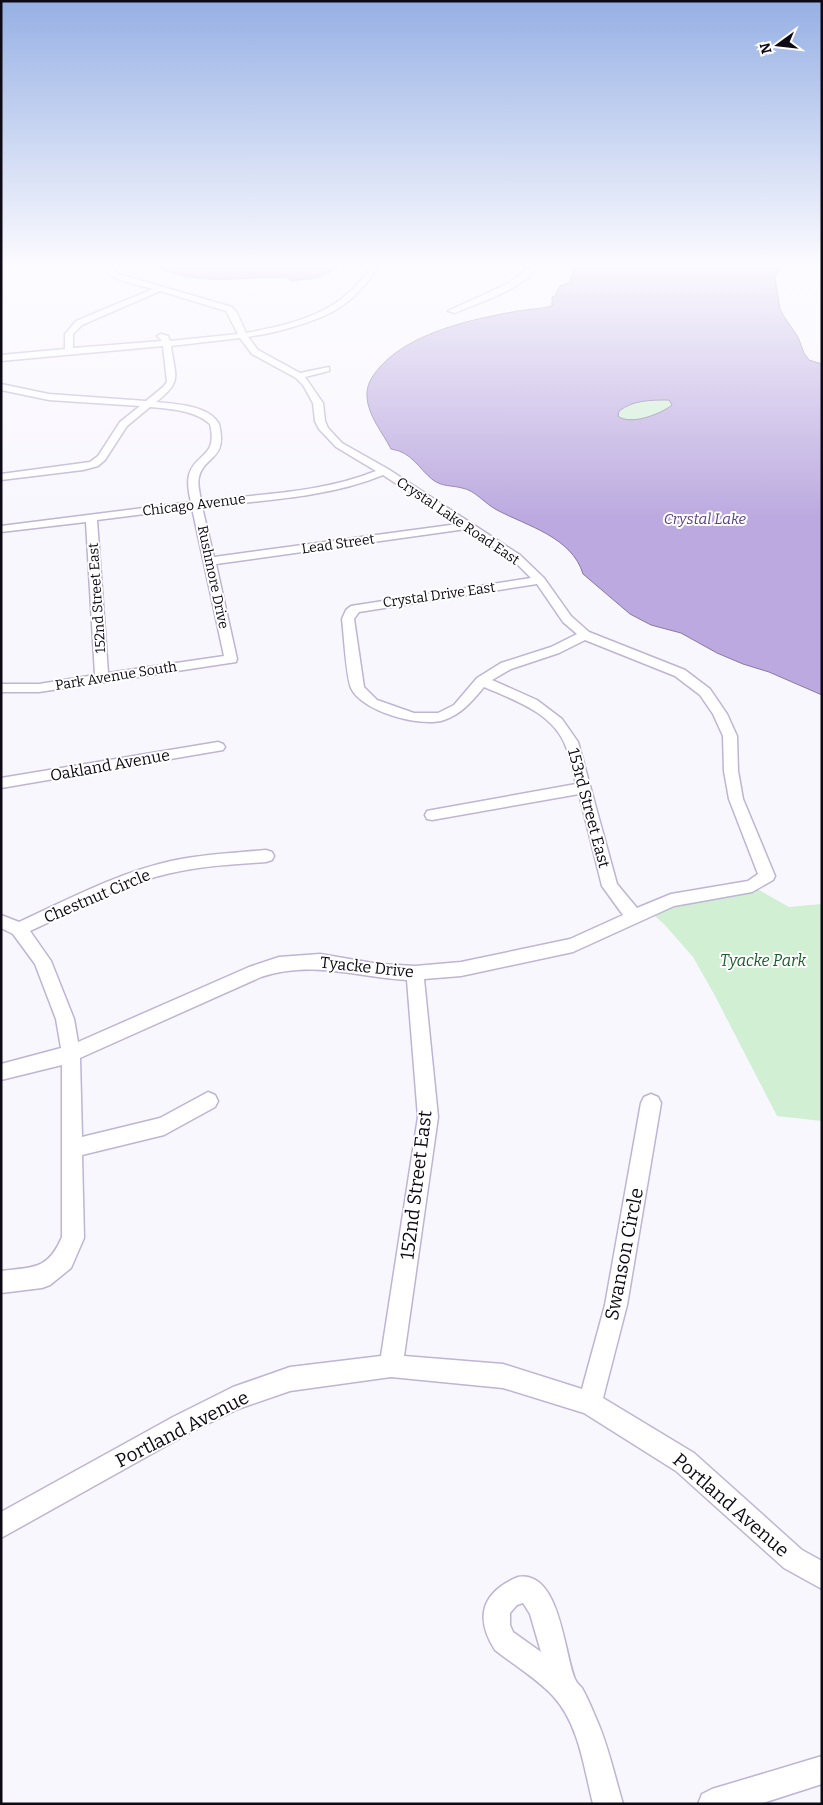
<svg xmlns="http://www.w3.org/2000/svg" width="823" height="1805" viewBox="0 0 823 1805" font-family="Bitter,serif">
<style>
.green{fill:#d0efd3}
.water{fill:#bba9df;stroke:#8779a2;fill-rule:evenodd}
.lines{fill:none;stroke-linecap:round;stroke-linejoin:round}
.minor-casing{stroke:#beb4d4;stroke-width:3}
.minor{fill:#fff;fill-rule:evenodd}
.labels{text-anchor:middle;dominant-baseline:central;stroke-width:4;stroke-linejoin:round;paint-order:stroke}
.far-street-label{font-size:14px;fill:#0e0a15;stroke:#fff}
.far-water-label{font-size:15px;font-style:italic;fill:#5b4184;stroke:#fff}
.street-label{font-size:16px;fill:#0e0a15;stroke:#fff}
.park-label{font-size:16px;font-style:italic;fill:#18602c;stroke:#fff}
.near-street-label{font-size:19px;fill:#0e0a15;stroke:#fff}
</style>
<rect width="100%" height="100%" fill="#f9f7fe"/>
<path class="green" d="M 669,400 L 672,405 C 660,415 631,427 618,416 L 619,411 C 633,400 651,400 669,400 Z
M 752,886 L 789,907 L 822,904 L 822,1121 L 777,1116 L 714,994 L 693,957 L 664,924 L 648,910 Z"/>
<path class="water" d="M 158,267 L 339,267 L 319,278 L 291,281 L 289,278 C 246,275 198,288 158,267 Z
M 570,267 L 788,267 L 780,270 L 775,277 L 780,309 L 783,315 L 798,337 L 804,353 L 809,360 L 822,364 L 822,695 L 769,672 L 743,664 L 717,653 L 681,633 L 651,625 L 630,614 L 583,574 C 572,537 527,526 497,510 C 485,504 475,490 462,488 C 451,485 443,487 433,480 C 418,468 412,452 391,449 C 383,433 368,416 367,397 C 366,385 372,376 380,367 C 411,332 473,319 518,311 C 530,309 541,309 552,306 L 552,297 L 555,296 L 560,286 L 570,282 L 573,271 ZM 669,400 L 672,405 C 661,414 630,426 618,416 L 619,411 C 633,400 651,400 669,400 Z"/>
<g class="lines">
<defs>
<path id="minor" d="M 102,267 L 109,267 L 119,274 L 232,307 L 237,313 L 246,333 C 297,323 341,313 371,267 L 378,267 C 352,308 324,319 278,331 C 268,334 257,335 248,337 L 258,350 L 300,373 L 329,367 L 329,371 L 305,377 L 323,403 L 325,421 L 328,428 L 342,443 L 388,469 L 520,555 L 544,578 L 571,616 L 589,632 L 685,670 L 710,689 L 727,714 L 737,736 L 738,771 L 743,799 L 775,876 L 773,880 L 752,892 L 674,906 L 573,952 L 461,976 L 424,979 L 438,1117 L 404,1356 L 503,1364 L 582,1389 L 605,1305 L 641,1103 L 644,1097 L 651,1094 L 658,1097 L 661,1103 L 627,1305 L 603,1398 L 694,1453 L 802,1550 L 822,1561 L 822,1589 L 784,1568 L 676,1471 L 584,1413 L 503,1388 L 391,1377 L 290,1391 L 238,1409 L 189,1433 L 1,1538 L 1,1512 L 173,1417 L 233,1387 L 290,1367 L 381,1356 L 418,1117 L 407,980 C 355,977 313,960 261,977 L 80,1058 L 82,1137 L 160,1118 L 208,1092 L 215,1095 L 218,1101 L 215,1107 L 164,1135 L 82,1155 L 84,1238 L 71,1268 L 50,1285 L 42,1288 L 1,1293 L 1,1271 C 33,1267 48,1270 62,1237 L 62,1065 L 1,1080 L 1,1064 L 61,1048 L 56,1019 L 35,964 L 13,934 L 1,928 L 1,915 L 19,922 C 69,899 118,873 171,861 C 202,854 234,853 266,850 L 272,852 L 274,856 L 272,860 L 266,862 C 234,864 202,866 171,873 C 121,884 76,910 30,931 L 51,961 L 74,1019 L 78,1042 L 249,967 L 279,957 L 320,954 L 379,964 L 415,966 L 461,962 L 570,939 L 623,915 L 602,886 L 579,794 L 432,820 L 427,819 L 425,815 L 427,811 L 432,810 L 576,784 C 573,772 571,759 566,747 C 554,713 514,700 484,687 C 472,701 462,714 444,720 C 420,728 361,711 351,688 C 346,675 344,635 342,619 L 346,610 L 351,606 L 531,578 L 512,559 L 466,529 L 216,564 L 237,659 L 236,662 L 39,692 L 1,692 L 1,684 L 39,684 L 95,675 L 86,522 L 1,532 L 1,526 L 191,502 C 189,494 187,483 189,475 C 196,452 218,458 210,424 C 195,410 170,409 150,407 L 127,426 L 105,460 L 98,466 L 83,470 L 1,480 L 1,474 L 90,462 L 98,456 L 120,422 L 140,406 L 49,400 L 1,390 L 1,384 L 49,394 L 146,401 L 163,387 L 167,382 L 163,346 L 1,361 L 1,355 L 65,349 L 65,334 L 76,321 L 153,289 C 136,284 113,282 102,267 ZM 160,291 L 226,311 L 238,334 L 170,341 L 168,336 L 161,334 L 157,336 L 162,341 L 73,348 L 73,334 L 82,325 ZM 240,338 L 252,354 L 296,378 L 303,385 L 313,403 L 315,421 L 319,429 L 336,447 L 376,471 C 322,493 259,494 201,501 C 200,493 197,485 199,477 C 204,455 228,461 219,424 C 209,405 175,404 156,402 C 183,381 175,377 171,346 ZM 383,475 L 458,524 L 214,557 L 202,507 C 263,500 327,498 383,475 ZM 192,508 L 224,656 L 108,673 L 97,520 ZM 537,584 L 563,622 L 577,634 L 551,647 L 501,663 L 477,678 L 454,705 L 438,713 L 414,713 L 377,700 L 364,687 L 354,619 L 359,612 ZM 585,640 L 675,676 L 700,695 L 713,714 L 723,736 L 724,771 L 729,799 L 758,874 L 748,881 L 671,894 L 637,908 L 617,884 L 578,742 L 562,719 L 537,700 L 492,680 L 511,669 L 559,653 Z
M 531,267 L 538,267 C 519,291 482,301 455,313 L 448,311 L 507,284 Z
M 218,742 L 223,744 L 225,747 L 223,750 L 1,788 L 1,778 Z
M 518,1577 C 560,1570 564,1653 575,1679 C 576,1682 579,1685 582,1688 C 587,1697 591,1706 595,1716 C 608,1744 614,1774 623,1804 L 593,1804 C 584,1768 579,1724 553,1696 C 536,1678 514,1665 495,1650 C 474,1617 482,1592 518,1577 ZM 523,1603 L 530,1614 L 541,1652 L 513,1632 L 510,1625 L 510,1613 L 517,1605 Z
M 822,1756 L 822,1784 L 760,1804 L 698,1804 L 702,1794 L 712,1789 Z"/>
</defs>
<use href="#minor" class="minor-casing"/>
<use href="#minor" class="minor"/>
</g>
<linearGradient id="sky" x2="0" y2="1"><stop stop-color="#96b0e4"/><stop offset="0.51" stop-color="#fcfbff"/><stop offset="1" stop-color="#fcfbff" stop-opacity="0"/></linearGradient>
<rect width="823" height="520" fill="url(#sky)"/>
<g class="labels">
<g class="far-street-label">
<text transform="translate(194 505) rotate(-7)">Chicago Avenue</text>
<text transform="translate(458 521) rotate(34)">Crystal Lake Road East</text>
<text transform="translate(338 544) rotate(-8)">Lead Street</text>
<text transform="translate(213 577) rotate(78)">Rushmore Drive</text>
<text transform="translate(439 595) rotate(-8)">Crystal Drive East</text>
<text transform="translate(97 598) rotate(-94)">152nd Street East</text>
<text transform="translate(116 676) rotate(-9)">Park Avenue South</text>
</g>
<g class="far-water-label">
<text x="705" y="519">Crystal Lake</text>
</g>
<g class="street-label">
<text transform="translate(110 765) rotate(-10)">Oakland Avenue</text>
<text transform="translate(589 808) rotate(75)">153rd Street East</text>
<text transform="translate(97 896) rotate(-23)">Chestnut Circle</text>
<text transform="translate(367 967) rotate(6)">Tyacke Drive</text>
</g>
<g class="park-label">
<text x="763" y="960">Tyacke Park</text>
</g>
<g class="near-street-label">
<text transform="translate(416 1185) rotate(-83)">152nd Street East</text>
<text transform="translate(624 1254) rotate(-79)">Swanson Circle</text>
<text transform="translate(182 1429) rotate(-27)">Portland Avenue</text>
<text transform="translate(731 1505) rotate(41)">Portland Avenue</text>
</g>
</g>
<rect width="823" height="1805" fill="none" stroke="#0e0a15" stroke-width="5"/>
<g transform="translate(778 45) rotate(255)" stroke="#ffffff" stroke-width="4" paint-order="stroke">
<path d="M0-4L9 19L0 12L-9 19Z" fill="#0e0a15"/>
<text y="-8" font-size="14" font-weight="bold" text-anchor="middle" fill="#0e0a15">N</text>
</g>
</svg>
